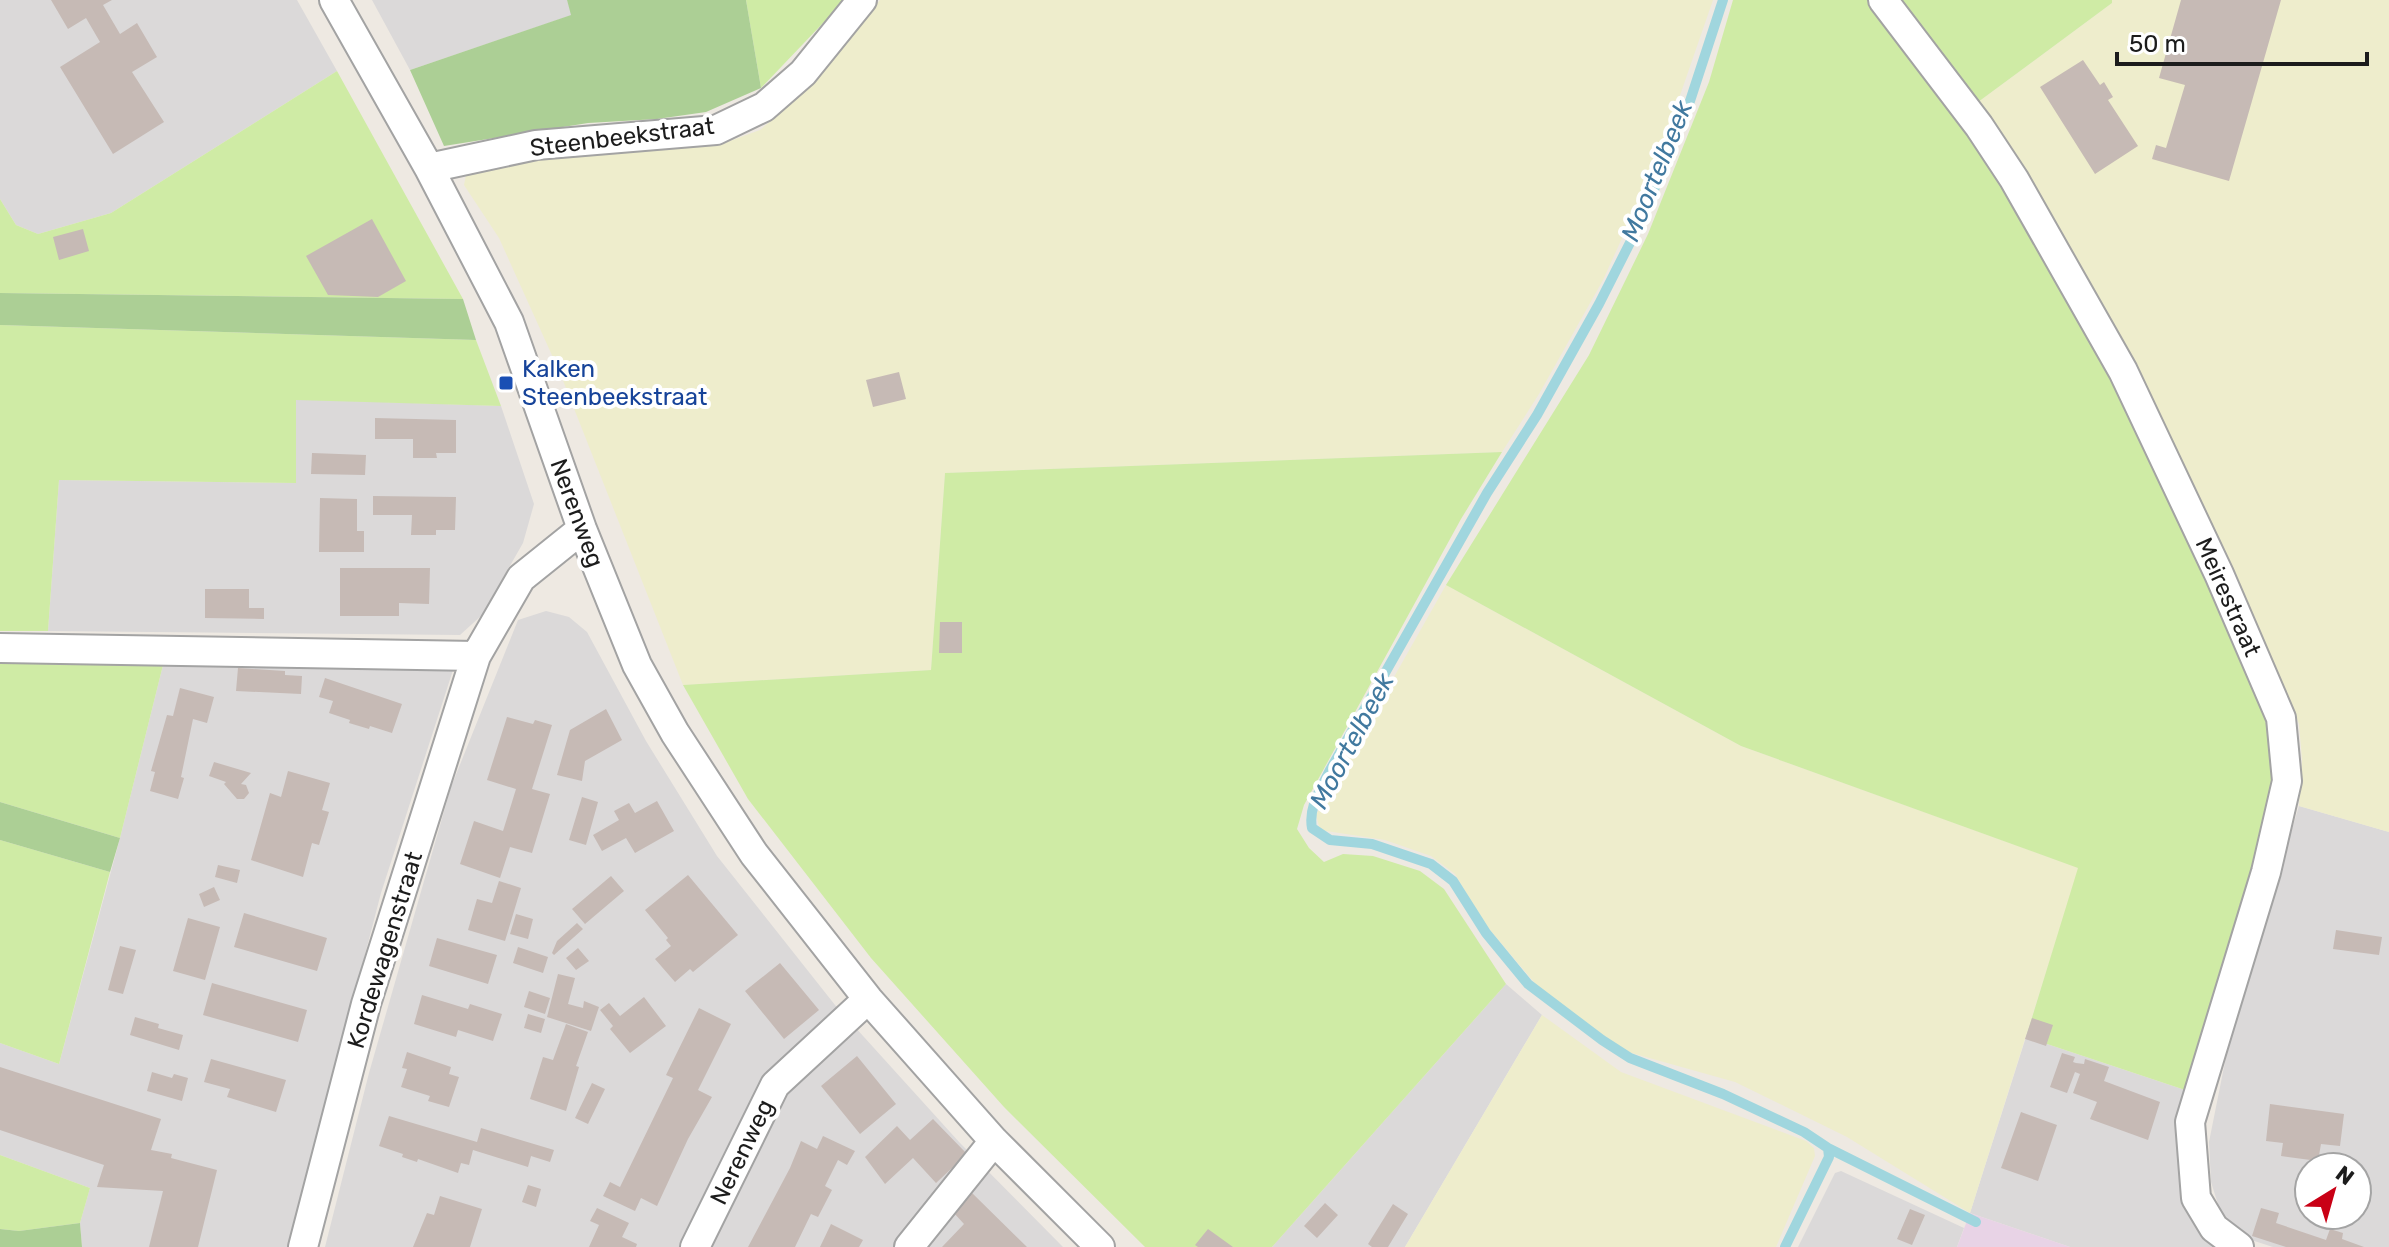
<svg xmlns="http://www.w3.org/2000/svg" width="2389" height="1247" viewBox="0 0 2389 1247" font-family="Rubik,sans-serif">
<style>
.residential{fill:#dbd9d9;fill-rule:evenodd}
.industrial{fill:#e8d3e6}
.farmland{fill:#eeedcc}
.grass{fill:#cfeba5}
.forest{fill:#accf95}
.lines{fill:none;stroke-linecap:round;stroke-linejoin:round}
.stream{stroke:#a0d6de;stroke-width:10}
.building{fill:#c6bab5}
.minor-casing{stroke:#a3a3a3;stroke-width:32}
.minor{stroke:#fff;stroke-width:28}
.transit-dot{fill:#1a4fb4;stroke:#fff;stroke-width:3}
.labels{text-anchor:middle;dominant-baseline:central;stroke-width:8;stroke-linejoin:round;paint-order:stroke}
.street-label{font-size:24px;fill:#1c1c1c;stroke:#fff}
.transit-label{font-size:24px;fill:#164399;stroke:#fff;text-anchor:start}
.water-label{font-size:26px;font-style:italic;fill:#41799f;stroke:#fff}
</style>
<rect width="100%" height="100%" fill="#eee9e2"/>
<path class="residential" d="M 0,0 L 297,0 L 337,71 L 111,213 L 38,234 L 16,225 L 0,199 Z
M 372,0 L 567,0 L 572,15 L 410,70 Z
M 296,399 L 501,406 L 534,504 L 523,543 L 482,615 L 460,635 L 48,631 L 59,480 L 295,483 Z
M 546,611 L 569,617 L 587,632 L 646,741 L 717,856 L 835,1005 L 960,1143 L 1063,1247 L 325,1247 L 369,1073 L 451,787 L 518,620 Z
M 163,665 L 453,670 L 381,893 L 289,1247 L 82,1247 L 80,1223 L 90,1188 L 0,1155 L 0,1043 L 59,1064 L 120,838 Z
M 2299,806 L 2389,832 L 2389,1247 L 2273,1247 L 2245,1238 L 2223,1220 L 2211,1182 L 2209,1142 L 2233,1022 ZM 2309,1167 L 2357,1167 L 2357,1215 L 2309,1215 Z
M 1506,984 L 1542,1015 L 1405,1247 L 1272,1247 Z
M 2026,1037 L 2185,1090 L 2178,1129 L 2178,1162 L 2186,1191 L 2215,1247 L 2070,1247 L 1970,1213 Z
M 1841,1171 L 1964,1228 L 1957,1247 L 1798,1247 L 1835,1173 Z"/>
<path class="industrial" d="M 1970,1213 L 2070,1247 L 1957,1247 Z"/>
<path class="farmland" d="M 880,0 L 1713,0 L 1658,159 L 1603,280 L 1539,394 L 1502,452 L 945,473 L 931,670 L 683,685 L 560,373 L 499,238 L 464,185 L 466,175 L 482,165 L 533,156 L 719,145 L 760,130 L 798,98 Z
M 2112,0 L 2389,0 L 2389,832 L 2299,806 L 2302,760 L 2299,724 L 2275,666 L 2144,388 L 1974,105 L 2112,3 Z
M 1446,585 L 1741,746 L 2079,868 L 1970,1213 L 1847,1137 L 1735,1082 L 1628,1052 L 1544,994 L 1485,924 L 1455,874 L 1431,856 L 1385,840 L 1320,830 L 1316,815 Z
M 1542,1015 L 1621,1072 L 1806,1141 L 1814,1148 L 1815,1156 L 1776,1247 L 1405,1247 Z"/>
<path class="grass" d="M 746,0 L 845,0 L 761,88 Z
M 1733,0 L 1868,0 L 1978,146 L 2043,246 L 2104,362 L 2232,635 L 2261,705 L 2273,749 L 2272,784 L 2266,830 L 2185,1090 L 2026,1037 L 2078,868 L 1741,746 L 1446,585 L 1589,355 L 1648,234 L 1709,82 Z
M 1899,0 L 2112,0 L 2112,3 L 1974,105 Z
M 337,71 L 463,299 L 0,293 L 0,199 L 16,225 L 38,234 L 111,213 Z
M 0,325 L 476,340 L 501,406 L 296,400 L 296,483 L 59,480 L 48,631 L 0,631 Z
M 1502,452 L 1461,519 L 1304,805 L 1297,829 L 1309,848 L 1324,862 L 1343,854 L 1373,856 L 1420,871 L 1444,889 L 1506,984 L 1272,1247 L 1145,1247 L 1004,1107 L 871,958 L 748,799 L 683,685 L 931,670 L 945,473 Z
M 0,662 L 163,665 L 120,838 L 0,802 Z
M 0,840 L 110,872 L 59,1064 L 0,1043 Z
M 0,1155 L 90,1188 L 80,1223 L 19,1231 L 0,1229 Z"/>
<path class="forest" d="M 567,0 L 746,0 L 761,88 L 706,112 L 657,119 L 588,123 L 444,146 L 410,70 L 571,15 Z
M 0,293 L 463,299 L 476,340 L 0,325 Z
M 0,802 L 120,838 L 110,872 L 0,840 Z
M 80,1223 L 82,1247 L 0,1247 L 0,1229 L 19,1231 Z"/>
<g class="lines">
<path class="stream" d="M 1723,0 L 1690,101 L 1642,219 L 1599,304 L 1537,415 L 1487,493 L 1330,770 C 1321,789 1308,807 1312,828 L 1330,840 L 1372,844 L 1431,864 L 1453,881 L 1486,933 L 1528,984 L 1602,1040 L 1630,1058 L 1723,1094 L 1804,1132 L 1828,1148 L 1976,1222
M 1785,1247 L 1829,1157 L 1828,1148"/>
</g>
<path class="building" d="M 51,0 L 112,0 L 103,5 L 120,34 L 137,23 L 157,57 L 132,72 L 164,122 L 113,154 L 60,67 L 100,42 L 86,18 L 68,29 Z
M 2181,0 L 2281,0 L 2229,181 L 2152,159 L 2156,145 L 2166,148 L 2185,85 L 2159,78 Z
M 2083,60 L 2100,85 L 2104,82 L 2113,97 L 2108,100 L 2138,146 L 2095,174 L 2040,87 Z
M 372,219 L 406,281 L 378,297 L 328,295 L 306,256 Z
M 83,229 L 89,251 L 59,260 L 53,237 Z
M 899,372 L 906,399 L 873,407 L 866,380 Z
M 375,418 L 456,420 L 456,453 L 436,453 L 437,458 L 413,458 L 413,439 L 375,439 Z
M 312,453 L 366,455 L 365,475 L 311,474 Z
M 373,496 L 456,497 L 455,530 L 436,530 L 436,535 L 411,535 L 412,515 L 373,515 Z
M 320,498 L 357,499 L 357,531 L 364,531 L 364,552 L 319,552 Z
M 340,568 L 430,568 L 429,604 L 399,603 L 399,616 L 340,616 Z
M 205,589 L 249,589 L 249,608 L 264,608 L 264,619 L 205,618 Z
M 940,622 L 962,622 L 962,653 L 939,653 Z
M 238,668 L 285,671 L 285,675 L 302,676 L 301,694 L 236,691 Z
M 325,678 L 402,704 L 392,733 L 370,726 L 369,729 L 349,723 L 350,720 L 329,713 L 333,701 L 319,697 Z
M 180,688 L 214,697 L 207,723 L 193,719 L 181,777 L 184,778 L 178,799 L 150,791 L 155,772 L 151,771 L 167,715 L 173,716 Z
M 606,709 L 622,740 L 585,761 L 582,781 L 557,775 L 570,730 Z
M 507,717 L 533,724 L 535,720 L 552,725 L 532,789 L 550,794 L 532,853 L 510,847 L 500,878 L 460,864 L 474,821 L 503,831 L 508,815 L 516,789 L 487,780 Z
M 214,762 L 251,773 L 241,784 L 246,785 L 249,793 L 244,799 L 237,799 L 224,784 L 226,782 L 209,776 Z
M 288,771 L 330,783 L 322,810 L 329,812 L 319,845 L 312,843 L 303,877 L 251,860 L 270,793 L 281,797 Z
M 582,797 L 598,802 L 586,845 L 569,840 Z
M 657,801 L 674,831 L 635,853 L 626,838 L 602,851 L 593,835 L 619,820 L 614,811 L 629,803 L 635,813 Z
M 218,865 L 240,870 L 237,883 L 215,877 Z
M 688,875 L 738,935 L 693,972 L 690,969 L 675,982 L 655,959 L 671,946 L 666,940 L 668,938 L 645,910 Z
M 611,876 L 624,891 L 585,924 L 572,909 Z
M 499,881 L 521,888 L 505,941 L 468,930 L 477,899 L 492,903 Z
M 214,887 L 220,900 L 204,907 L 199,894 Z
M 244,913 L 327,938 L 317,971 L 234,947 Z
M 516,914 L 533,919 L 528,939 L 510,934 Z
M 188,918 L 220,927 L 205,980 L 173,971 Z
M 577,923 L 583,929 L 554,955 L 552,953 L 557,941 Z
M 2336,930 L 2382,937 L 2379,955 L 2333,949 Z
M 437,938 L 497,955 L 488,984 L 429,966 Z
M 120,946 L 136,950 L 123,994 L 108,990 Z
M 518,947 L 548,957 L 543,973 L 513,963 Z
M 578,948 L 589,961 L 576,970 L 566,958 Z
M 780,963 L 819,1010 L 784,1039 L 745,991 Z
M 558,974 L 575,978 L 568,1004 L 583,1008 L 584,1001 L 599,1007 L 591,1031 L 547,1017 Z
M 212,983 L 307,1010 L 298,1042 L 203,1015 Z
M 529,991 L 550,998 L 545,1014 L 524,1007 Z
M 422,995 L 468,1009 L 470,1004 L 502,1014 L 493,1041 L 458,1030 L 456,1037 L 414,1024 Z
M 644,997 L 666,1026 L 630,1053 L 610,1029 L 613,1026 L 600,1010 L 609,1003 L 620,1016 Z
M 699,1008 L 731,1024 L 698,1090 L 712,1097 L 688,1139 L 657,1206 L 641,1198 L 635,1211 L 603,1196 L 610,1182 L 620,1187 L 673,1078 L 666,1075 Z
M 528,1014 L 545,1019 L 541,1033 L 524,1028 Z
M 135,1017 L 159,1024 L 158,1028 L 183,1035 L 179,1050 L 130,1035 Z
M 2032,1018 L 2053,1025 L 2046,1046 L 2025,1039 Z
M 566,1024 L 588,1032 L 576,1066 L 579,1067 L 566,1111 L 530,1099 L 543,1057 L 553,1060 Z
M 407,1052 L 451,1067 L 449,1074 L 459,1077 L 449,1107 L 428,1101 L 430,1096 L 401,1087 L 407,1069 L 402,1068 Z
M 2062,1053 L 2075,1057 L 2073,1062 L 2076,1063 L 2084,1064 L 2085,1059 L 2109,1067 L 2104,1081 L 2160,1102 L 2148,1140 L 2090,1119 L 2097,1102 L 2073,1093 L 2080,1074 L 2075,1072 L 2067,1093 L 2050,1087 Z
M 857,1056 L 896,1104 L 860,1134 L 821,1086 Z
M 211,1059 L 286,1080 L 276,1112 L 227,1097 L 230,1089 L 204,1082 Z
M 0,1067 L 161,1119 L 151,1150 L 172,1154 L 171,1158 L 217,1170 L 198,1247 L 149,1247 L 163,1191 L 97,1187 L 104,1165 L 0,1130 Z
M 152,1072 L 172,1078 L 174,1074 L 188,1078 L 182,1101 L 147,1091 Z
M 592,1083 L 605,1089 L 588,1124 L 575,1118 Z
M 2270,1104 L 2344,1114 L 2340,1146 L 2321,1144 L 2318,1161 L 2281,1156 L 2283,1143 L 2266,1141 Z
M 2021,1112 L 2057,1125 L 2038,1181 L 2001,1168 Z
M 389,1116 L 477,1142 L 481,1128 L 554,1150 L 550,1162 L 531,1156 L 528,1167 L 473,1150 L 469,1165 L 461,1163 L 458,1173 L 418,1159 L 417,1162 L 402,1157 L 403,1154 L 379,1146 Z
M 933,1119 L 967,1154 L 936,1183 L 913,1158 L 885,1184 L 865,1157 L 897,1126 L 910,1140 Z
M 823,1136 L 855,1151 L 847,1165 L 838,1160 L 825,1186 L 832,1190 L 818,1217 L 811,1214 L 795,1247 L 748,1247 L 790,1168 L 801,1141 L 817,1149 Z
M 528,1185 L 541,1189 L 536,1207 L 522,1202 Z
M 970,1191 L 1027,1247 L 942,1247 L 964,1224 L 954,1213 Z
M 440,1196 L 482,1209 L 470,1247 L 413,1247 L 427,1213 L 434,1215 Z
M 1325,1203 L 1338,1215 L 1317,1238 L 1304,1226 Z
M 1393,1204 L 1408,1214 L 1388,1247 L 1372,1247 L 1368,1244 Z
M 597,1208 L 629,1223 L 622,1237 L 637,1244 L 636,1247 L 589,1247 L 599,1225 L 590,1221 Z
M 2261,1208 L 2279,1213 L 2276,1223 L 2326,1240 L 2330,1229 L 2343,1233 L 2342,1239 L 2364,1247 L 2286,1247 L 2252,1236 Z
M 1910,1209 L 1925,1215 L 1912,1245 L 1897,1239 Z
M 831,1224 L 863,1240 L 859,1247 L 820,1247 Z
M 1208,1229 L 1233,1247 L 1198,1247 L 1195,1245 Z"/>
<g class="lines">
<defs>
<path id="minor" d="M 334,0 L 429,168 L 509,322 L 582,529 L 637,665 L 675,733 L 754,854 L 868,999 L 994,1141 L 1100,1247
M 1883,0 L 1979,126 L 2014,179 L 2123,371 L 2219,574 L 2281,718 L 2287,781 L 2266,872 L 2190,1122 L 2196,1198 L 2214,1228 L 2239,1247
M 429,168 L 536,145 L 716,130 L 764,107 L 803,73 L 862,0
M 0,648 L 476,656
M 303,1247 L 366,1004 L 476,656 L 521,578 L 582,529
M 695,1247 L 775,1085 L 868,999
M 909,1247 L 994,1141"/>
</defs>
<use href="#minor" class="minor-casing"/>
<use href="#minor" class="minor"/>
</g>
<rect class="transit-dot" x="498" y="375" width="16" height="16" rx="4"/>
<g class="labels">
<g class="street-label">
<text transform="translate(622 137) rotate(-7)">Steenbeekstraat</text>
<text transform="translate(577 513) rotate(70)">Nerenweg</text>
<text transform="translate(2228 597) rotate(66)">Meirestraat</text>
<text transform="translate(385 950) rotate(-73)">Kordewagenstraat</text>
<text transform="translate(742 1152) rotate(-64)">Nerenweg</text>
</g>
<g class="transit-label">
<text x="522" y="369">Kalken<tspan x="522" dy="28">Steenbeekstraat</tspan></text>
</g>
<g class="water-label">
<text transform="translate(1657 171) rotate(-68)">Moortelbeek</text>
<text transform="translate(1352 741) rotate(-62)">Moortelbeek</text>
</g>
</g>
<g transform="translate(2333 1191) rotate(37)"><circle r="38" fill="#ffffff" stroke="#a4a4a4" stroke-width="2"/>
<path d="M0-6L14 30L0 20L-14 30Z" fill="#c90015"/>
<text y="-12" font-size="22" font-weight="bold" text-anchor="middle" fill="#1c1c1c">N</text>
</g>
<path d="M2117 52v12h250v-12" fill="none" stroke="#1c1c1c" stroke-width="4"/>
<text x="2129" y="52" font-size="24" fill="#1c1c1c" stroke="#ffffff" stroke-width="6" paint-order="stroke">50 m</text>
</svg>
